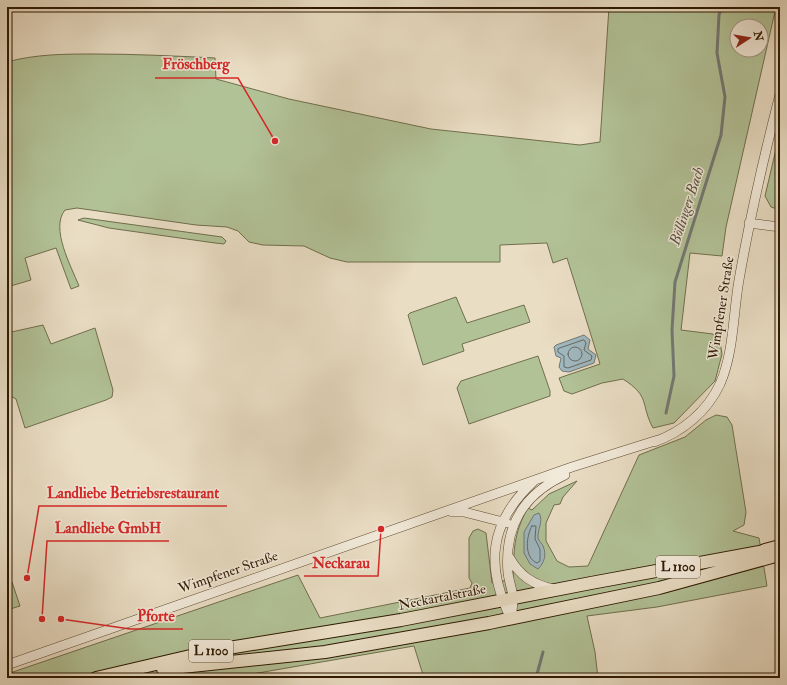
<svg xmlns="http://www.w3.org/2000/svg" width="787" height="685" viewBox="0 0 787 685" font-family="'IM FELL Double Pica',serif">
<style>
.green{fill:#b2c297;stroke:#706e4c;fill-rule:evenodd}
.water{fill:#9fb8c0;stroke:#727873}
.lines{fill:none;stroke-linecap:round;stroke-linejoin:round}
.shore{stroke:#666860;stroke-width:1}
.stream{stroke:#727873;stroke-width:3}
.minor-casing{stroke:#5d4a31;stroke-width:10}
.major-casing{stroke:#2e1900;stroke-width:14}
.highway-casing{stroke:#2e1900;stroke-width:16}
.minor{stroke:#f1e9d9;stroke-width:9}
.major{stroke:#e9ddc4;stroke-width:12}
.highway{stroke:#e9ddc4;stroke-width:14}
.labels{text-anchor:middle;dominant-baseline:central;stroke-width:3;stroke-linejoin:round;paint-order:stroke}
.shield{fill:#f1e9d9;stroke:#685741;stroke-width:1}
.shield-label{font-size:13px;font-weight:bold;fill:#2e1900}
.street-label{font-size:14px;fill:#2e1900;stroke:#f1e9d9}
.water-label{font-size:15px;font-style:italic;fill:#565143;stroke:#f1e9d9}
.leader{fill:none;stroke:#d62828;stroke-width:1.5}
.callout-dot{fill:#d62828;stroke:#f1e9d9;stroke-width:1.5}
.callout-label{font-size:15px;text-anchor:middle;font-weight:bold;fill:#d62828;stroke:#f1e9d9;stroke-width:3;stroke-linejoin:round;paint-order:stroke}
</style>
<rect width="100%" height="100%" fill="#e9ddc4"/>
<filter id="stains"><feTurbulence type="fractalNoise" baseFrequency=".005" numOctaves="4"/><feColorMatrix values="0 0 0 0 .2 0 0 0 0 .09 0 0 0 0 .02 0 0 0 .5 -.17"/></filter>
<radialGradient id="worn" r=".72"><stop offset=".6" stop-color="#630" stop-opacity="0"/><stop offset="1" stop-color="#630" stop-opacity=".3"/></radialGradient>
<path class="green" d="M 609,7 L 776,7 L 726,227 L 722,256 L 690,253 L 681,330 L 713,334 L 720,342 L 722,354 L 715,381 L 674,423 L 653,428 C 640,404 651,397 623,379 L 602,383 L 572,394 L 564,391 L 559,378 L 600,364 L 567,258 L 553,263 L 547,243 L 500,245 L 500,262 L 347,262 L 330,258 L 304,246 L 263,245 L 249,242 L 238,231 L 227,227 L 196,225 L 77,208 L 65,210 C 50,228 71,266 79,286 L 71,289 L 56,248 L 25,258 L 31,280 L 7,287 L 7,62 C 36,54 65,54 95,54 C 135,54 175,56 215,58 L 216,79 L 289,99 L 431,129 L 580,145 L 600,142 ZM 737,26 L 761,26 L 761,50 L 737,50 Z
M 780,132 L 780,210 L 771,207 L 765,196 Z
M 84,218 L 222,237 L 226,241 L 224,244 L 215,243 L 109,228 L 78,220 Z
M 456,297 L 467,323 L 524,305 L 530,322 L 462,344 L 464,351 L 423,365 L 408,315 L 410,313 Z
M 43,325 L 51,344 L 95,328 L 113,390 L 112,397 L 106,400 L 25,428 L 16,399 L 7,394 L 7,333 Z
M 538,356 L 550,391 L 550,396 L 469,424 L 457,388 L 461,381 Z
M 716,415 L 727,417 L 732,425 L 746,512 L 744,525 L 733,531 L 759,538 L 767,586 L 657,607 L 587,616 L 595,652 L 598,678 L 424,678 L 414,646 L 229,678 L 7,678 L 7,674 L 298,575 L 320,618 L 470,588 L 472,583 L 469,578 L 469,538 L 473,531 L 478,529 L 486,533 L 492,583 L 513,579 C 514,551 513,534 528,508 L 532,510 L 549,494 L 577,481 L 563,497 L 560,504 L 554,505 L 546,523 L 546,541 L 557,561 L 569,567 L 588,566 L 639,455 L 685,437 L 706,420 Z
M 12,582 L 20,606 L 7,610 L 7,584 Z"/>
<path class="water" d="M 584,335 L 590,340 L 588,349 L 596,355 L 594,363 L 569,372 L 562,371 L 559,367 L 561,358 L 556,356 L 554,347 L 556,345 Z
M 539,513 C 544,521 537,530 538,538 C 539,541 542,544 543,546 C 547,555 544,563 538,569 L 530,564 L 524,553 L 524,532 L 534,515 Z"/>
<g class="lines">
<path class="shore" d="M 584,340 L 586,343 L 584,350 L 592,356 L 591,360 L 568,368 L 564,367 L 564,356 L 558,352 L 558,349 Z
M568 354a7 7 0 1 1 14 0a7 7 0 1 1-14 0Z
M 532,526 L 536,526 L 535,539 L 540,549 L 540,561 L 537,563 C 524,558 526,536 532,526 Z"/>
<path class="stream" d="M 666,413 L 674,376 L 672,330 L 675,282 L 721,135 L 725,97 L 717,53 L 719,15 L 722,7
M 536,678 L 543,652"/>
<defs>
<path id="minor" d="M 749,223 L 780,227
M 654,442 C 682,432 707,412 720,384 C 734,352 733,314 739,280 C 750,217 764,156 780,94
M 452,512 L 464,512 L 507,523
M 509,557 C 520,576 532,584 553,589
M 511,619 C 512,612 513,604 513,597 C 512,589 509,581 508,573 C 504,527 522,495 565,475
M 511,619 C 485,566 489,523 533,482
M 7,665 L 572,467 L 658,440"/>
<path id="major" d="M 163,669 L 325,652 L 489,623 L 659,588 L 779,555
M 96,678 L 216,650 L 401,620 L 591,583 L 765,551 L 775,552"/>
<path id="highway" d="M 765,551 L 780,547"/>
</defs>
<use href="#minor" class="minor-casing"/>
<use href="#major" class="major-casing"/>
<use href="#highway" class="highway-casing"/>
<use href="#minor" class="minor"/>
<use href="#major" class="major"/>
<use href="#highway" class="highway"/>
</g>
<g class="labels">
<g class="shield">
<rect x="656" y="556" width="44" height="22" rx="3"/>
<rect x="189" y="640" width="44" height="22" rx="3"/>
</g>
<g class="shield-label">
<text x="678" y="567">L 1100</text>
<text x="211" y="651">L 1100</text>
</g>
<g class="street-label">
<text transform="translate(721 308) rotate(-81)">Wimpfener Straße</text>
<text transform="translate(228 572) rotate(-19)">Wimpfener Straße</text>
<text transform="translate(442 597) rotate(-11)">Neckartalstraße</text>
</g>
<g class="water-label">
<text transform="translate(687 206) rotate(-72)">Böllinger Bach</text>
</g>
</g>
<path class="leader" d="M275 141L238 78H155M27 578L39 506H227M42 619L47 541H169M381 529L378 576H304M61 619L130 629H183"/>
<g class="callout-dot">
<circle cx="275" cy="141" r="4"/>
<circle cx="27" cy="578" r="4"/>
<circle cx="42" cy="619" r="4"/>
<circle cx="381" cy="529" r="4"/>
<circle cx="61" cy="619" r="4"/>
</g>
<g class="callout-label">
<text x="196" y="69">Fröschberg</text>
<text x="133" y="498">Landliebe Betriebsrestaurant</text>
<text x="108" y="533">Landliebe GmbH</text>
<text x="341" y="568">Neckarau</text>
<text x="156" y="621">Pforte</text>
</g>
<rect width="787" height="685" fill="none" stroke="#e9ddc4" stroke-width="24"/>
<rect x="8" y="8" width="771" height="669" fill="none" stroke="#2e1900" stroke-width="2"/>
<rect x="12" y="12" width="763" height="661" fill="none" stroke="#2e1900"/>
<g transform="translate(749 38) rotate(78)"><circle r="19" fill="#f1e9d9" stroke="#a39682"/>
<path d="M0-3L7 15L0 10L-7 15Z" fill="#8f2418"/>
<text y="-6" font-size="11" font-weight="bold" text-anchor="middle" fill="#2e1900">N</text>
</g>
<rect width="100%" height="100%" filter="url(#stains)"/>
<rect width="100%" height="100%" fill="url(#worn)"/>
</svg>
